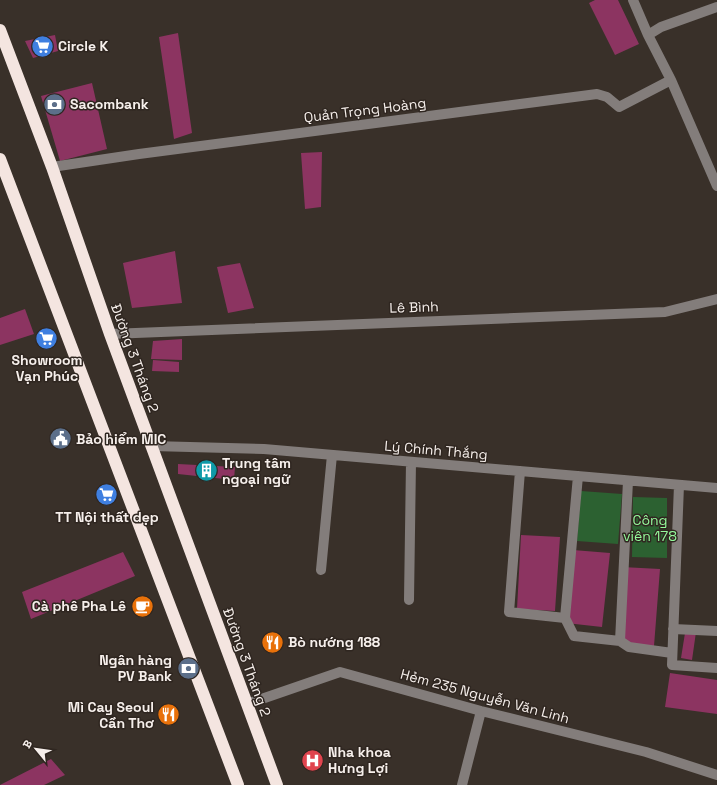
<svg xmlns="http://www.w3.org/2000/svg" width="717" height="785" viewBox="0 0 717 785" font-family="'Space Grotesk',sans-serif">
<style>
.green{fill:#2c6131}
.building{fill:#8c3461}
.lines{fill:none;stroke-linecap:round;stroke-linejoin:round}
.minor{stroke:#837d7b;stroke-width:10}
.highway{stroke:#f4e5e0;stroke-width:12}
.labels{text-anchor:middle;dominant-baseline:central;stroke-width:3;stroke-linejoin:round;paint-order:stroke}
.poi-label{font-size:14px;font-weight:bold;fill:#f6efeb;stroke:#2f2620;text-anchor:start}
.street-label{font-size:14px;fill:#f6efeb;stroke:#2f2620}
.park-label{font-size:14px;fill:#95fb9c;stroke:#2f2620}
</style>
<rect width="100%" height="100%" fill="#393029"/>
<path class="green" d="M 581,491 L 622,494 L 618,544 L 577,541 Z
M 633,497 L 667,498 L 667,558 L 632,557 Z"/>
<path class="building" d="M 595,0 L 618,0 L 639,44 L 615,55 L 589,3 Z
M 178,33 L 192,133 L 174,139 L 159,37 Z
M 55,35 L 58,51 L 33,58 L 25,41 Z
M 92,83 L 107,149 L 60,161 L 41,96 Z
M 322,152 L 321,207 L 305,209 L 301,153 Z
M 175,251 L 182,303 L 132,308 L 123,263 Z
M 240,263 L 254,308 L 228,313 L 217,267 Z
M 25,309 L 34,334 L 0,345 L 0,318 Z
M 182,339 L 182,360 L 151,359 L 153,341 Z
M 153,360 L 179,362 L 179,372 L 152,371 Z
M 178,464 L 235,467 L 234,480 L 178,474 Z
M 521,535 L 560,537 L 555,611 L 517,609 Z
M 573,550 L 610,553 L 602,627 L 566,623 Z
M 123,552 L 135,576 L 31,619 L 22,592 Z
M 622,567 L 660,569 L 654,646 L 616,643 Z
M 696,632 L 692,660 L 681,658 L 685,633 Z
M 670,673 L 717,680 L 717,714 L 665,707 Z
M 51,759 L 65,775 L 44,785 L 0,785 Z"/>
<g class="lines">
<path class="minor" d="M 633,0 L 648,35 L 661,27 L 717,7
M 648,35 L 671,80 L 717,186
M 52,167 L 139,154 L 597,94 L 607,97 L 619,107 L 671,80
M 110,334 L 665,312 L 717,299
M 152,446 L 264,449 L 717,488
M 520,471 L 509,612 L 565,618 L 574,636 L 620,641 L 629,647 L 672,653
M 679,485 L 672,665 L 717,668
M 321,570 L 332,455
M 409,600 L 411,462
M 565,618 L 578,476
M 673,629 L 717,631
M 620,641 L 628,481
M 247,704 L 340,672 L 481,711 L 646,752 L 717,775
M 462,785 L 481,711"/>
<path class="highway" d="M 0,30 L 52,167 L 110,334 L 277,785
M 0,159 L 238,785"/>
</g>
<defs>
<symbol id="supermarket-disc" viewBox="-11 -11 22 22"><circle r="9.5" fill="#3f7fe0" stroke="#2f2620"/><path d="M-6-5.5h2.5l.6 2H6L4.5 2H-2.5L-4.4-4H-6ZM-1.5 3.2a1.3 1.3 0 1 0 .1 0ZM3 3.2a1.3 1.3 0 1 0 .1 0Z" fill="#fff"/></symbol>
<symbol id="bank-disc" viewBox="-11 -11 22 22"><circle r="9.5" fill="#5c6f8a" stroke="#2f2620"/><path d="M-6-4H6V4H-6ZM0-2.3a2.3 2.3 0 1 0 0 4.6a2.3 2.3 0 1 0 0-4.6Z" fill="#fff"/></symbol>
<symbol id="civic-disc" viewBox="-11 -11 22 22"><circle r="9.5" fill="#5c6f8a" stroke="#2f2620"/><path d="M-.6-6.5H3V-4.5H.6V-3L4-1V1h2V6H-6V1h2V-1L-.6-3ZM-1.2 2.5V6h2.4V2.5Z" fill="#fff"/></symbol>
<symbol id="building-disc" viewBox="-11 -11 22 22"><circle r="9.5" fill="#0f9aa8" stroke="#2f2620"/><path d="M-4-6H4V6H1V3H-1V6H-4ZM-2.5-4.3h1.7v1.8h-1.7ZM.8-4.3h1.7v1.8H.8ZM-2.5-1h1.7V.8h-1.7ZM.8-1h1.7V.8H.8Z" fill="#fff"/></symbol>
<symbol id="cafe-disc" viewBox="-11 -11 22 22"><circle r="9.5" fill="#e8710a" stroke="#2f2620"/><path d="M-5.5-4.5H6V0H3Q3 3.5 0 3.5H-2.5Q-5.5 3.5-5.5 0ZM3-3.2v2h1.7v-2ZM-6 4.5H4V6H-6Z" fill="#fff"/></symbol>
<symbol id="restaurant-disc" viewBox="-11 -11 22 22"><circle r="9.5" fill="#e8710a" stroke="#2f2620"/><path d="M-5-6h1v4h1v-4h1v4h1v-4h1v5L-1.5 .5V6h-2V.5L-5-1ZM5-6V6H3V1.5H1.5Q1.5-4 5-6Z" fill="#fff"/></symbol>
<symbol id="hospital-disc" viewBox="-11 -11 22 22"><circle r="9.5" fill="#e0444e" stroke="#2f2620"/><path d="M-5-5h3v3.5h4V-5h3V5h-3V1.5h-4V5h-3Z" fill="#fff"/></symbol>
</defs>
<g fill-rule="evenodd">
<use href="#supermarket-disc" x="30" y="34" width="25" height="25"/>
<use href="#bank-disc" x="42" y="92" width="25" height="25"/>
<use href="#supermarket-disc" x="34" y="326" width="25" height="25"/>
<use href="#civic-disc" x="48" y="426" width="25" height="25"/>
<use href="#building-disc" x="194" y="458" width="25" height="25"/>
<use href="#supermarket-disc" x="94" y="482" width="25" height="25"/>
<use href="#cafe-disc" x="130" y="594" width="25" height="25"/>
<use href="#restaurant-disc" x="260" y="630" width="25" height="25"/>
<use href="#bank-disc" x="176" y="656" width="25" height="25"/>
<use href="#restaurant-disc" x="156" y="702" width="25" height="25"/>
<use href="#hospital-disc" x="300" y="748" width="25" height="25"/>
</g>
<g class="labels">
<g class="poi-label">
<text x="58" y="46">Circle K</text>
<text x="70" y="104">Sacombank</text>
<text x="47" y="360" text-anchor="middle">Showroom<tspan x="47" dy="16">Vạn Phúc</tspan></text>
<text x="76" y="439">Bảo hiểm MIC</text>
<text x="222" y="463">Trung tâm<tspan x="222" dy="16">ngoại ngữ</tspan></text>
<text x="107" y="517" text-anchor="middle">TT Nội thất dẹp</text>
<text x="126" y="606" text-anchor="end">Cà phê Pha Lê</text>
<text x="288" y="642">Bò nướng 188</text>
<text x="172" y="660" text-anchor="end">Ngân hàng<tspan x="172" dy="16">PV Bank</tspan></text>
<text x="154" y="707" text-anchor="end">Mì Cay Seoul<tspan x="154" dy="16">Cần Thơ</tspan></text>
<text x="328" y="752">Nha khoa<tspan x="328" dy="16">Hưng Lợi</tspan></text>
</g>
<g class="street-label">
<text transform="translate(365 110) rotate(-7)">Quản Trọng Hoàng</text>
<text transform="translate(414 307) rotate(-2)">Lê Bình</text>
<text transform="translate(135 358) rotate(70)">Đường 3 Tháng 2</text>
<text transform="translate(436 450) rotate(5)">Lý Chính Thắng</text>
<text transform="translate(247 662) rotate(70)">Đường 3 Tháng 2</text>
<text transform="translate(485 696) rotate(15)">Hẻm 235 Nguyễn Văn Linh</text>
</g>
<g class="park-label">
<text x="650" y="520">Công<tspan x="650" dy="16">viên 178</tspan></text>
</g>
</g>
<g transform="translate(36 749) rotate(299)" stroke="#2f2620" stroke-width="3" paint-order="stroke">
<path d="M0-3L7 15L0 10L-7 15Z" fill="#f6efeb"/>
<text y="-6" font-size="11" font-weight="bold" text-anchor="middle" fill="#f6efeb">B</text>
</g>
</svg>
